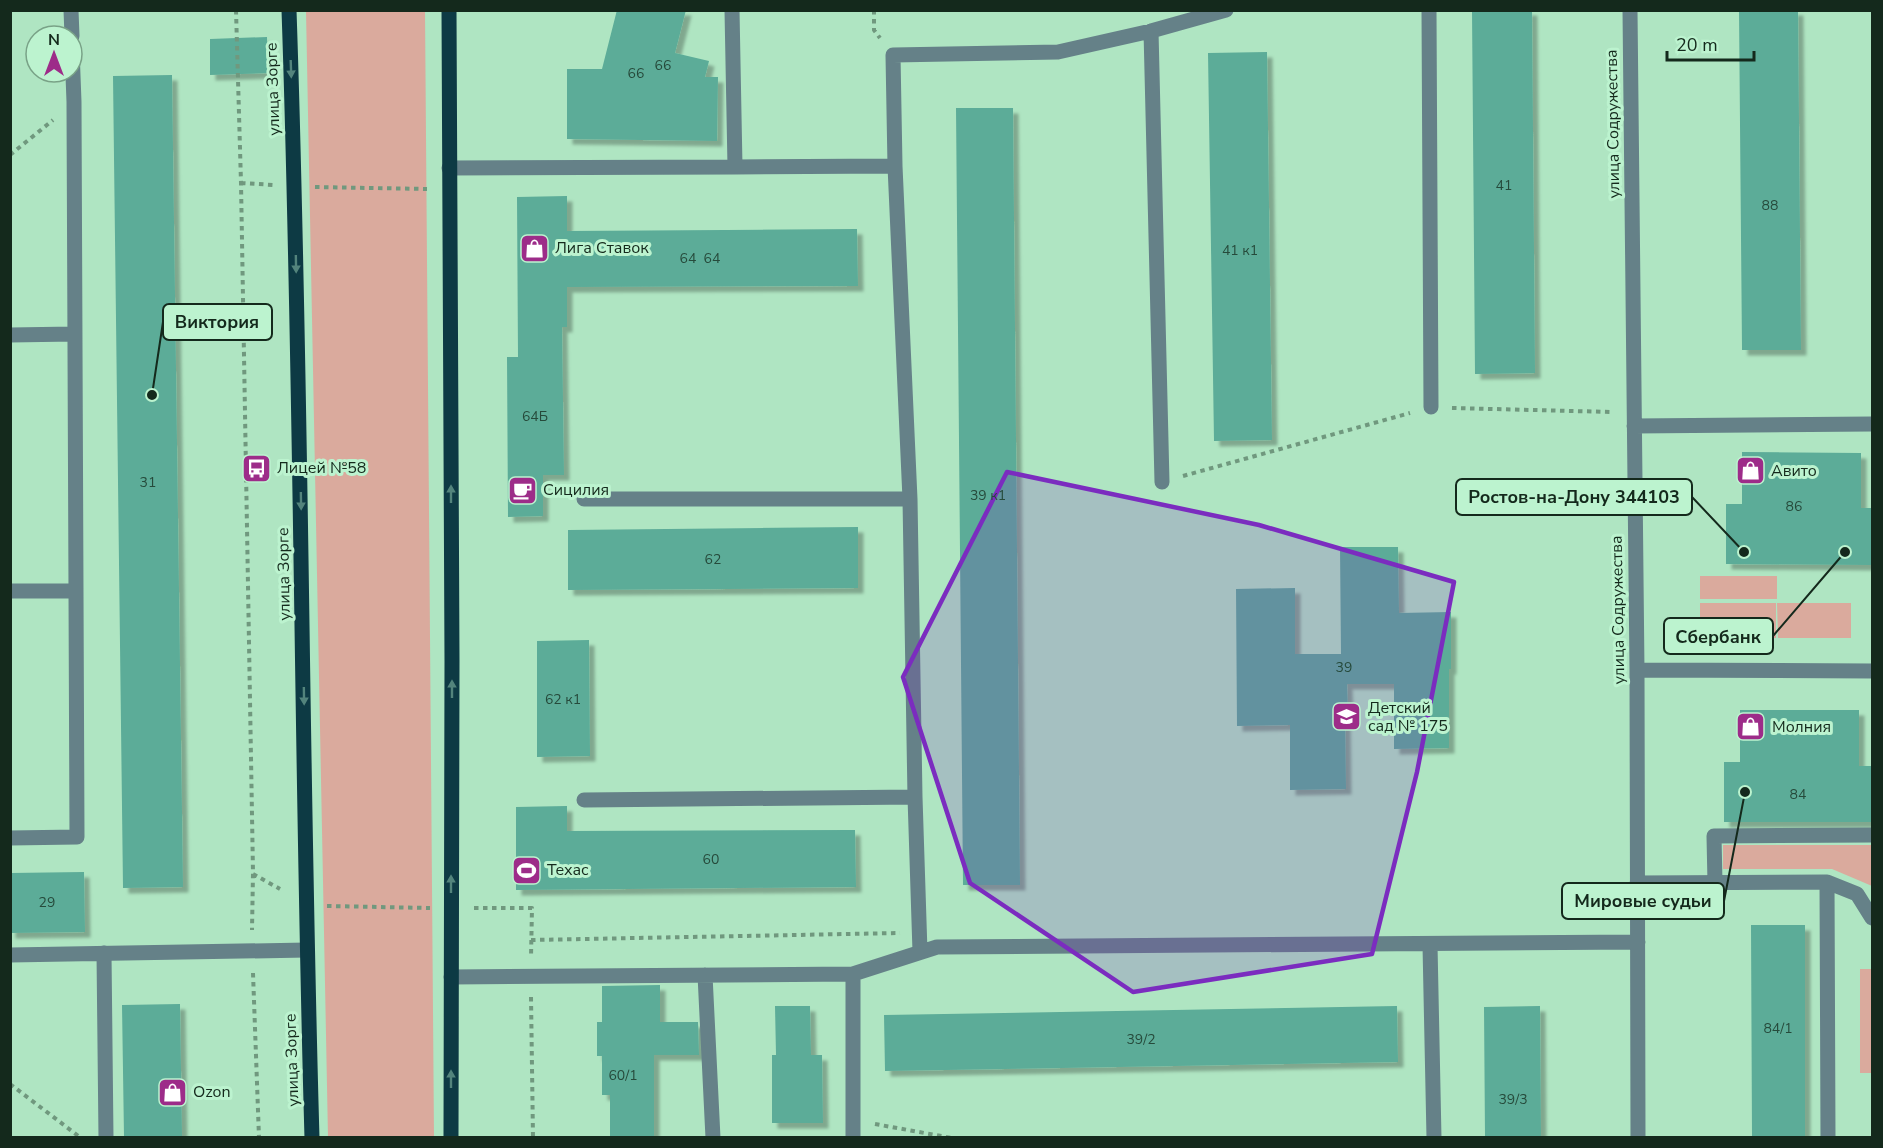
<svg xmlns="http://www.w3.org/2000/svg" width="1883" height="1148" viewBox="0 0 1883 1148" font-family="'Nunito Sans',sans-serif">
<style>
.green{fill:#daaa9d}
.building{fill:#5cac98;filter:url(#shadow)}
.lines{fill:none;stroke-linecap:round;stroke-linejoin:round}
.path{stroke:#70987e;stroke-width:4;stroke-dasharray:4.5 4.5;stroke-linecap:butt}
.minor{stroke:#658188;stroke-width:15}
.major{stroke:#0d3a44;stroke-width:15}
.oneway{fill:#53847c}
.marked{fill:#7b2cbf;fill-opacity:0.2;stroke:#7b2cbf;stroke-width:4.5;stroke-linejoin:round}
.labels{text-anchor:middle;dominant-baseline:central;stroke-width:6;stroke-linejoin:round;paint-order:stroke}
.number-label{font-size:14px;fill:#264a3b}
.street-label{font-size:16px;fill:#14291c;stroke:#bcf3cf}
.poi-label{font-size:16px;fill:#14291c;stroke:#bcf3cf;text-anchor:start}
.leader{fill:none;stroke:#14291c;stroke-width:2}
.callout-dot{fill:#14291c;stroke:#bcf3cf;stroke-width:2}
.callout{fill:#bcf3cf;stroke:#14291c;stroke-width:2}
.callout-label{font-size:18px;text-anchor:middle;font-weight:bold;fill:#14291c}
</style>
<defs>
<filter id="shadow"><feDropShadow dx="5.5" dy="5.5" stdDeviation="1.5" flood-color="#0004"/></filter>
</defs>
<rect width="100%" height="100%" fill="#afe5c2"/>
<path class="green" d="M 306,11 L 425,11 L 434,1137 L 328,1137 Z
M 1700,576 L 1777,576 L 1777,599 L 1700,599 Z
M 1700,603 L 1776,603 L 1776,638 L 1700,638 Z
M 1777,603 L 1851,603 L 1851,638 L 1778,638 Z
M 1723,845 L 1872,845 L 1872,886 L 1832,869 L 1723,869 Z
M 1860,969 L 1872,969 L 1872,1073 L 1860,1073 Z"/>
<path class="building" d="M 617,10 L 686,10 L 675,53 L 709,61 L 705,77 L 718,77 L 717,141 L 567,139 L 567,69 L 602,69 Z
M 1472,10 L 1532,10 L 1535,373 L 1475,374 Z
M 1739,10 L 1798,10 L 1801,350 L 1742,350 Z
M 267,37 L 268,73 L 210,75 L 210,39 Z
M 1267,52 L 1272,440 L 1214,441 L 1208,53 Z
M 172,75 L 183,887 L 123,888 L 113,76 Z
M 956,108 L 1013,108 L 1020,885 L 963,885 Z
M 567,196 L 567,231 L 857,229 L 858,286 L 567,287 L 567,327 L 562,327 L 564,475 L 543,475 L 543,516 L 508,517 L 507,357 L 518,357 L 517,197 Z
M 1742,452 L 1861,453 L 1861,508 L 1872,508 L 1872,565 L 1726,564 L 1726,504 L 1742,504 Z
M 858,527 L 858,588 L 568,590 L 568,530 Z
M 1340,547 L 1398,547 L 1399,613 L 1451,612 L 1451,669 L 1449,669 L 1449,748 L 1394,749 L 1394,684 L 1347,684 L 1348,710 L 1345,710 L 1346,789 L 1290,790 L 1290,725 L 1237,726 L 1236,589 L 1295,588 L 1295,654 L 1341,654 Z
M 589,640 L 590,756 L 537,757 L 537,641 Z
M 1740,710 L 1859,710 L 1859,766 L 1872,766 L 1872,822 L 1724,822 L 1724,762 L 1740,762 Z
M 567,806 L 567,831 L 855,830 L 856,887 L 516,890 L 516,807 Z
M 84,872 L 85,932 L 10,933 L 10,873 Z
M 1751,925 L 1805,925 L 1805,1137 L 1752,1137 Z
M 660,985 L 660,1022 L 698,1022 L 699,1055 L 654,1055 L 654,1137 L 610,1137 L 610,1095 L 602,1095 L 602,1056 L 597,1056 L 597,1022 L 602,1022 L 602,986 Z
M 180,1004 L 182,1137 L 124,1137 L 122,1005 Z
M 775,1006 L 810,1006 L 811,1055 L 822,1055 L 823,1123 L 772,1123 L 772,1055 L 776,1055 Z
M 1397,1006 L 1398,1062 L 885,1071 L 884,1015 Z
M 1540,1006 L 1541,1137 L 1485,1137 L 1484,1007 Z"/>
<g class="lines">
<path class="path" d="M 236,10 L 241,183 L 253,873 L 252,930
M 874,10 L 874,30 L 880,38
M 10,155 L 53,120
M 241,183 L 274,185
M 315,187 L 427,189
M 1452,408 L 1613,412
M 1183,476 L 1410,413
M 253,874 L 280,889
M 327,906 L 430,908
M 474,908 L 532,908 L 531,957
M 531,940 L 900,933
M 253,973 L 259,1138
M 531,997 L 533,1138
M 10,1084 L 81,1138
M 875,1124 L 952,1138"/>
<path class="minor" d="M 71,10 L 72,36
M 1429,10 L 1431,407
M 1630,10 L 1637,670 L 1638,1138
M 1151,31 L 1162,482
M 895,166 L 893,55 L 1058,52 L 1151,31 L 1226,10
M 735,167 L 895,166 L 910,499 L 915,797 L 920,952
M 449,168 L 735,167 L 732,10
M 10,335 L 74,334
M 1634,426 L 1872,424
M 584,499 L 910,499
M 10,591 L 76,591
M 1637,670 L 1872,671
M 584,800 L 915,797
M 10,838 L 77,837 L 74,102 L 72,49
M 1827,882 L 1857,894 L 1872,918
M 1637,883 L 1827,882 L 1828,1138
M 1715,883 L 1714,836 L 1872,835
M 1430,945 L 1434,1138
M 104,953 L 106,1138
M 10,955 L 307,950
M 705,975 L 713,1138
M 451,977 L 853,974 L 937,947 L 1638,942
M 853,1138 L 853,974"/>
<path class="major" d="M 289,10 C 302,386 301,762 312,1138
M 449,10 L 452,661 L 451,1138"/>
</g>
<defs><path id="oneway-solid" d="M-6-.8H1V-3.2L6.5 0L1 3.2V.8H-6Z" transform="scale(1.5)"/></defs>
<g class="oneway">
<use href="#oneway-solid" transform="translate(291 69) rotate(88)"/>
<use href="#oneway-solid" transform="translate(296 264) rotate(89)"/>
<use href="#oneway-solid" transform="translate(451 494) rotate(-90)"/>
<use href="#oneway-solid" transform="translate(301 501) rotate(89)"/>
<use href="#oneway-solid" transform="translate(452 689) rotate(-90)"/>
<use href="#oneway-solid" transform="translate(304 696) rotate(89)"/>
<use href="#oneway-solid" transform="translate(451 884) rotate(-90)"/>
<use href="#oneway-solid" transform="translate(451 1079) rotate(-90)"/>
</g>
<path class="marked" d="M 1007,472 L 1259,525 L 1454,582 L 1417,772 L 1372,954 L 1133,992 L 970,883 L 903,677 Z"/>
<defs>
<symbol id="shop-square" viewBox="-11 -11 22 22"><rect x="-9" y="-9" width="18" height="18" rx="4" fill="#9d2c89" stroke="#bcf3cf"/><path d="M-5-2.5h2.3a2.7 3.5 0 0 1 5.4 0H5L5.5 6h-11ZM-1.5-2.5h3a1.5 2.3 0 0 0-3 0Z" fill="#fff"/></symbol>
<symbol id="bus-square" viewBox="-11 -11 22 22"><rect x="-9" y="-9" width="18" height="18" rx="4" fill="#9d2c89" stroke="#bcf3cf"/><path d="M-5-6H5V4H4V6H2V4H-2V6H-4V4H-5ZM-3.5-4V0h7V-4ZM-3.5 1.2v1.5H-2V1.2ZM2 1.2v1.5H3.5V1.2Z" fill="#fff"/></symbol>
<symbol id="cafe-square" viewBox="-11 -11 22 22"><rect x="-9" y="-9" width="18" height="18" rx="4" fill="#9d2c89" stroke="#bcf3cf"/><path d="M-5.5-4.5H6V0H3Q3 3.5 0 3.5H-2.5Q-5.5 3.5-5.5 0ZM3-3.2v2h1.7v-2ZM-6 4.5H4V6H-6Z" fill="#fff"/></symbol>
<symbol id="school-square" viewBox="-11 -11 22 22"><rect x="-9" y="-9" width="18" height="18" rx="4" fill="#9d2c89" stroke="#bcf3cf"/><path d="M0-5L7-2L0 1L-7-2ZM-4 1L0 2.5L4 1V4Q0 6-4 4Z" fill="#fff"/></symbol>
<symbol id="stadium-square" viewBox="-11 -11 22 22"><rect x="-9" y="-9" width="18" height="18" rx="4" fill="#9d2c89" stroke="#bcf3cf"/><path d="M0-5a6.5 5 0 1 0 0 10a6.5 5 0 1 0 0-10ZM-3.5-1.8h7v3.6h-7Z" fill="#fff"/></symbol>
</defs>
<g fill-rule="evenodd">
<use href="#shop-square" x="518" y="232" width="33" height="33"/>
<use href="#bus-square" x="240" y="452" width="33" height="33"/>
<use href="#shop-square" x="1734" y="454" width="33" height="33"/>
<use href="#cafe-square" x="506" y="474" width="33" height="33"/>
<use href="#school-square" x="1330" y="700" width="33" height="33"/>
<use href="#shop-square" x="1734" y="710" width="33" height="33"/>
<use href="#stadium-square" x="510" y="854" width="33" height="33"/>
<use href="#shop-square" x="156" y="1076" width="33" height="33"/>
</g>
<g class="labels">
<g class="number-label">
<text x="663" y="65">66</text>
<text x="636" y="73">66</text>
<text x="1504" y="185">41</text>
<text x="1770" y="205">88</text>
<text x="1240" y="250">41 к1</text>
<text x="688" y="258">64</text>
<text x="712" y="258">64</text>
<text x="535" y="416">64Б</text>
<text x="148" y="482">31</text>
<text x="988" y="495">39 к1</text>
<text x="1794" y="506">86</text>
<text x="713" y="559">62</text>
<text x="1344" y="667">39</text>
<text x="563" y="699">62 к1</text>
<text x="1798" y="794">84</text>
<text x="711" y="859">60</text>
<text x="47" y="902">29</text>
<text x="1778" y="1028">84/1</text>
<text x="1141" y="1039">39/2</text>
<text x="623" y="1075">60/1</text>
<text x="1513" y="1099">39/3</text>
</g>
<g class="street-label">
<text transform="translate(273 89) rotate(-92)">улица Зорге</text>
<text transform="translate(1613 124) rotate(-91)">улица Содружества</text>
<text transform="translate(284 574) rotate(-91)">улица Зорге</text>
<text transform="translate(1618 610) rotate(-91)">улица Содружества</text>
<text transform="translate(292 1060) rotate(-92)">улица Зорге</text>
</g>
<g class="poi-label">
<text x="555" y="248">Лига Ставок</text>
<text x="277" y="468">Лицей №58</text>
<text x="1771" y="471">Авито</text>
<text x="543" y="490">Сицилия</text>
<text x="1368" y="708">Детский<tspan x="1368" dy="18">сад № 175</tspan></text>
<text x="1772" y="727">Молния</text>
<text x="547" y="870">Техас</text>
<text x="193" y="1092">Ozon</text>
</g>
</g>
<path class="leader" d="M152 395L163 322M1744 552L1692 497M1845 552L1773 636M1745 792L1724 901"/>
<g class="callout-dot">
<circle cx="152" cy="395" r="6"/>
<circle cx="1744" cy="552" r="6"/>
<circle cx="1845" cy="552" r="6"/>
<circle cx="1745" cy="792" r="6"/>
</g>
<g class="callout">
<rect x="163" y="304" width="109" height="36" rx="6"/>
<rect x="1456" y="479" width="236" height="36" rx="6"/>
<rect x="1664" y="618" width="109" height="36" rx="6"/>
<rect x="1562" y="883" width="162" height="36" rx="6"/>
</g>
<g class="callout-label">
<text x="217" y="328">Виктория</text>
<text x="1574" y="503">Ростов-на-Дону 344103</text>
<text x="1718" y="643">Сбербанк</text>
<text x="1643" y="907">Мировые судьи</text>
</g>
<rect width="1883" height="1148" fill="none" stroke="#14291c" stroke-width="24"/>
<g transform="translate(54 54)"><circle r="28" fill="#bcf3cf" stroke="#79a287" stroke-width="1.5"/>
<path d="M0-4.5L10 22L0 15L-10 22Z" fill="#9d2c89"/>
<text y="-9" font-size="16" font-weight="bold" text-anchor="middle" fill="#14291c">N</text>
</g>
<path d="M1667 51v9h87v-9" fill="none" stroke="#14291c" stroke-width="3"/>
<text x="1676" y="51" font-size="18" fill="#14291c" stroke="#bcf3cf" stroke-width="4.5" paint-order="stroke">20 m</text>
</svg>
